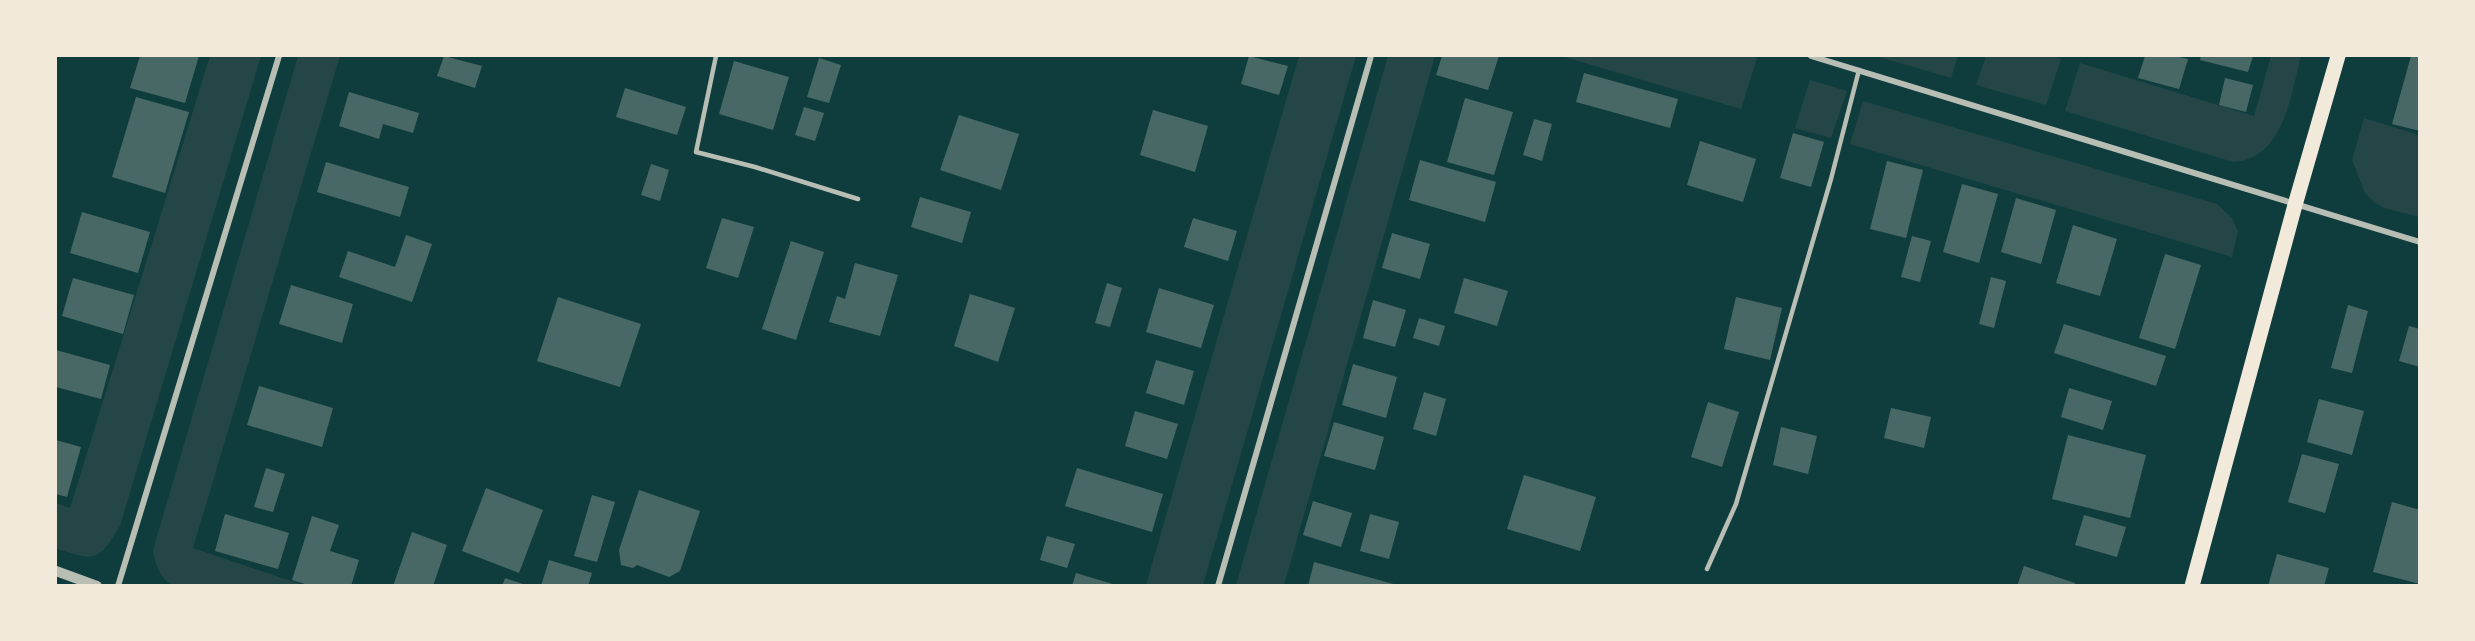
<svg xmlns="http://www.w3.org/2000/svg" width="2475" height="641" viewBox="0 0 2475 641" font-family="'Roboto Serif',serif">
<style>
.green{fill:#244646}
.building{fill:#486865}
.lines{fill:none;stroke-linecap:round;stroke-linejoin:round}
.service{stroke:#b8beb3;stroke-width:4.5}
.minor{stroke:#b8beb3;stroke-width:6}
.tertiary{stroke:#b8beb3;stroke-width:10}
.primary{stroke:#f1e9da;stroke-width:15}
</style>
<rect width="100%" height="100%" fill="#0f3d3e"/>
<path class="green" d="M 210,56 L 261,56 L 120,526 C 98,562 95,562 56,548 L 56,503 L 70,508 Z
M 298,56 L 340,56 L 193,548 L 303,585 L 172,585 C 160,578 155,564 153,550 Z
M 1299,56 L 1356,56 L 1203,585 L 1146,585 Z
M 1388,56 L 1435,56 L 1284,585 L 1236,585 Z
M 1561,56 L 1750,56 L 1757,58 L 1741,109 Z
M 1876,56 L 1958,56 L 1951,78 Z
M 1986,56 L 2050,56 L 2061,59 L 2046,105 L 1976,85 Z
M 2271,56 L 2301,56 C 2291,94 2284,159 2233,162 L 2065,111 L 2080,63 L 2254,116 Z
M 1810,80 L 1847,91 L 1831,138 L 1795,128 Z
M 1863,101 L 2217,204 L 2232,218 L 2238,231 L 2232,257 L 1850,144 Z
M 2364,118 L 2419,135 L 2419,217 L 2384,208 L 2375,203 L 2365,193 L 2352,160 Z"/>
<path class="building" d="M 140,56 L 199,56 L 185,103 L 130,88 Z
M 444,56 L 482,66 L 475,88 L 437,76 Z
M 1249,56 L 1288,66 L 1279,95 L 1241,84 Z
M 1442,56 L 1499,56 L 1488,90 L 1436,75 Z
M 2145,56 L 2175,56 L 2188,59 L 2179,89 L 2138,78 Z
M 2201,56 L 2253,56 L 2248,72 L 2200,60 Z
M 2411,56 L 2420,57 L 2420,131 L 2392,124 Z
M 819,58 L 841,65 L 829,103 L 807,97 Z
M 734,61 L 789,77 L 773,130 L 719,114 Z
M 1584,73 L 1678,99 L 1670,128 L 1576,102 Z
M 2225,78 L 2253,85 L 2246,112 L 2219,105 Z
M 625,88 L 686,107 L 677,135 L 616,117 Z
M 349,92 L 419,113 L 413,133 L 383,124 L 379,139 L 339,126 Z
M 136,97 L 189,112 L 165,193 L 112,177 Z
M 1465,98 L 1513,112 L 1494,175 L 1447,162 Z
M 804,107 L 824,113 L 815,141 L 795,135 Z
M 1153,110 L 1208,126 L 1195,172 L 1140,155 Z
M 959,115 L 1019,134 L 1001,190 L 940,170 Z
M 1534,119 L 1552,124 L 1542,161 L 1523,155 Z
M 1793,133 L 1824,142 L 1811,187 L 1780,178 Z
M 1700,141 L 1756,159 L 1743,202 L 1687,185 Z
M 1420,160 L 1496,182 L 1485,222 L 1409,200 Z
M 1887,161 L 1923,170 L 1906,238 L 1870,229 Z
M 326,162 L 409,187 L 400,217 L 317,192 Z
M 651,164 L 669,170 L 660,201 L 641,195 Z
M 1962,184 L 1998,194 L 1979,263 L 1943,252 Z
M 920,197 L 971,212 L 962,243 L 911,227 Z
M 2016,198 L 2056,210 L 2041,264 L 2001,252 Z
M 82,212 L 150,232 L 138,273 L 70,253 Z
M 722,218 L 754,227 L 738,278 L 706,268 Z
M 1193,218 L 1237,231 L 1228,261 L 1184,247 Z
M 2073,225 L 2117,239 L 2100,296 L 2056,283 Z
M 1392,233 L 1430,244 L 1420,279 L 1382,268 Z
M 406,235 L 432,244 L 412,302 L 339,277 L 348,251 L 395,267 Z
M 1912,236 L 1931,241 L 1920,282 L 1901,277 Z
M 791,241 L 824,252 L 796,340 L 762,329 Z
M 2165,254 L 2201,265 L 2175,349 L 2139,338 Z
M 855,263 L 898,275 L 880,336 L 829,322 L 837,296 L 845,299 Z
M 1991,277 L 2006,281 L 1994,328 L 1979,324 Z
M 73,278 L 134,295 L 123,334 L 62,316 Z
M 1464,278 L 1508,291 L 1497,326 L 1454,313 Z
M 1107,283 L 1122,288 L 1110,327 L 1095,323 Z
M 291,285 L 353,304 L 342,343 L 279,324 Z
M 1159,288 L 1214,305 L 1201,348 L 1146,332 Z
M 970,294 L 1015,308 L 998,362 L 954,346 Z
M 558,297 L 641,324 L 620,387 L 537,361 Z
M 1736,297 L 1782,308 L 1770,360 L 1724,349 Z
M 1373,300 L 1406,310 L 1395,347 L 1363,338 Z
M 2348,305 L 2368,311 L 2352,373 L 2331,368 Z
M 1419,318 L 1445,326 L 1439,346 L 1413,338 Z
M 2064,324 L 2166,356 L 2156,386 L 2054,353 Z
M 2409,326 L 2420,329 L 2420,367 L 2399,361 Z
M 56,350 L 110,365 L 101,399 L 56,387 Z
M 1156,360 L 1194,371 L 1184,405 L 1146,393 Z
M 1353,364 L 1397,377 L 1386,418 L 1342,405 Z
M 259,386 L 333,408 L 322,447 L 247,425 Z
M 2069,388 L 2112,401 L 2103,430 L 2061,417 Z
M 1424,392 L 1446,399 L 1436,436 L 1413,429 Z
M 2319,399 L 2364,411 L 2352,455 L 2307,442 Z
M 1708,402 L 1739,412 L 1722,467 L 1691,457 Z
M 1891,408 L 1931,417 L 1924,448 L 1884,438 Z
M 1135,411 L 1178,424 L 1167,459 L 1125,446 Z
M 1334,422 L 1384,437 L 1375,470 L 1324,456 Z
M 1781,427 L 1817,436 L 1808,474 L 1773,465 Z
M 2068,435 L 2146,455 L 2130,518 L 2052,499 Z
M 56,440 L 81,447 L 67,497 L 56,494 Z
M 2302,454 L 2339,464 L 2325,513 L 2288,502 Z
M 266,468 L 285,474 L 273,512 L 254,507 Z
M 1077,468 L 1163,494 L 1152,532 L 1065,506 Z
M 1524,475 L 1596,497 L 1580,551 L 1507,529 Z
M 486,488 L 543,510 L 519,573 L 462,551 Z
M 639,490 L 700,511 L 680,571 L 669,577 L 637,565 L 633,568 L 621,565 L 619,550 Z
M 592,495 L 615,502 L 597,562 L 574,556 Z
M 1313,501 L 1352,513 L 1341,547 L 1303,535 Z
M 2392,502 L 2420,510 L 2420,584 L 2373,572 Z
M 225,514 L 289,533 L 278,569 L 215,551 Z
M 1370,514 L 1399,522 L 1389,559 L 1360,551 Z
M 2084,515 L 2126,527 L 2117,557 L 2075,545 Z
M 312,516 L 339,525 L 330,551 L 359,560 L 351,586 L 311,586 L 292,580 Z
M 412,532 L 447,545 L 433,586 L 393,586 Z
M 1047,536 L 1075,544 L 1067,568 L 1040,560 Z
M 2277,554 L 2329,568 L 2324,586 L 2268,586 Z
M 549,560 L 592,573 L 588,586 L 541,586 Z
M 1314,562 L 1397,585 L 1397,586 L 1308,586 Z
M 2024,566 L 2075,583 L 2074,586 L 2017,586 Z
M 1076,573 L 1116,585 L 1116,586 L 1072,586 Z
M 505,578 L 526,585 L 526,586 L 502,586 Z"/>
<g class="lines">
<path class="service" d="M 716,56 L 696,152 L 755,167 L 858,199
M 1707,569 L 1736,504 L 1831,179 L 1859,70"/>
<path class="minor" d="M 1811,56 L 2420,242
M 118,586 L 279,56
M 1218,586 L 1371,56"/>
<path class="tertiary" d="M 56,571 L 97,586"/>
<path class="primary" d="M 2192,586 L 2295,205 L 2338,56"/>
</g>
<rect width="2475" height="641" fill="none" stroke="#f1e9da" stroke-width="114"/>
</svg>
